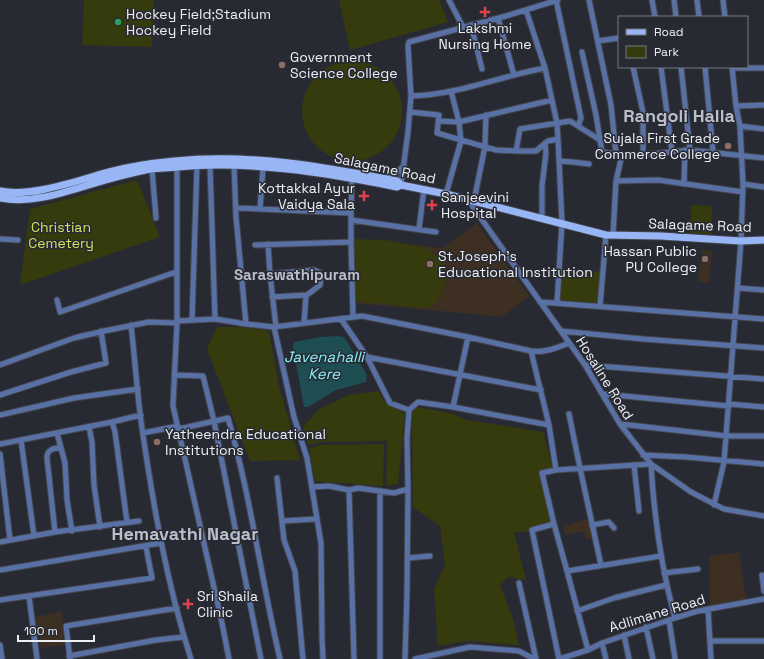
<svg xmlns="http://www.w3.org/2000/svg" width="764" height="659" viewBox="0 0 764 659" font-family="'Space Grotesk',sans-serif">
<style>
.education{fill:#3d2f22}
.green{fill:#353b0c}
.water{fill:#1e4e52}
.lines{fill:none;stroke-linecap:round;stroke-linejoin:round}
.minor-casing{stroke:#44464e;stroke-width:7}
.major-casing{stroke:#44464e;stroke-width:9}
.minor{stroke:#5870a3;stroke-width:5}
.major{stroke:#98b6f5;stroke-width:7}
.health-dot{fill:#e0444e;stroke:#282a33;stroke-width:1.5}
.leisure-dot{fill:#2e9e5b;stroke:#282a33;stroke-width:1.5}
.education-dot{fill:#8d6e63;stroke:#282a33;stroke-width:1.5}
.labels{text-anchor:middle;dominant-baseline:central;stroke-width:3;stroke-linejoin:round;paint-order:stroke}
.poi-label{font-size:14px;fill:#edeff5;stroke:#282a33;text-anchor:start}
.street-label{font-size:14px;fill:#edeff5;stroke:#282a33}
.park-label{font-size:14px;fill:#d2e25a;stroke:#282a33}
.neighbourhood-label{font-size:15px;font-weight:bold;fill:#bbbfca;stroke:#282a33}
.water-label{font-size:15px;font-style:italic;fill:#8bf0f8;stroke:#282a33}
.district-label{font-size:18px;font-weight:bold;fill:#bbbfca;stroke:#282a33}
</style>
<rect width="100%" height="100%" fill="#282a33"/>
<path class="education" d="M 477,223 L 529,296 L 502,317 L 355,303 L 353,239 L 442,248 Z
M 702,250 L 712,251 L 709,283 L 698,281 Z
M 590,518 L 595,537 L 586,539 L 583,531 L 566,535 L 563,526 Z
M 739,552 L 746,599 L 710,605 L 709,556 Z
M 62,611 L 64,645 L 41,648 L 35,617 Z"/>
<path class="green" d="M 84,0 L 154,0 L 152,47 L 82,45 Z
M 339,0 L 439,0 L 448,22 L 350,50 Z
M302 111a50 50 0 1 1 100 0a50 50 0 1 1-100 0Z
M 137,180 L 160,237 L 20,285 L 30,209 Z
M 691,205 L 712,206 L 711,234 L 690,233 Z
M 353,239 L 385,240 L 426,248 L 446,265 L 445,284 L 437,302 L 425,308 L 355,301 Z
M 562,270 L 600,272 L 598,303 L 560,300 Z
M 217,327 L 241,327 L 269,331 L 279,387 L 300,460 L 250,461 L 207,349 Z
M 378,391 L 387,405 L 405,413 L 398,484 L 386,486 L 387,441 L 323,442 L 308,445 L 303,427 L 319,409 L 349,395 Z
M 418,407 L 450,413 L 467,420 L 543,432 L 553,468 L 540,476 L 552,522 L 529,531 L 514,533 L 526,580 L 508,577 L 500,585 L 513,619 L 519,645 L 467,641 L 438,646 L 434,591 L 439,576 L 445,567 L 440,526 L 413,507 L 412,412 Z
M 384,444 L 383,486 L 315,481 L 309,448 L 321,445 Z"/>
<path class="water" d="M 338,336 L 344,337 L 367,375 L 366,382 L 336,390 L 308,407 L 304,407 L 293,347 L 294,342 L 321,337 Z"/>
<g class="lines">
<defs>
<path id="minor" d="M 449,0 L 463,27
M 556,0 L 581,118 L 578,126
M 589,0 L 611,105 L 616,154
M 652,0 L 655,17
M 674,0 L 676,17
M 697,0 L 699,17
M 723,0 L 725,17
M 526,10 L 545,68
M 498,18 L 514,75
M 471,25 L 482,69
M 598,41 L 619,38
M 582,52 L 596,115 L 600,140
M 633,67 L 643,112 L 643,155
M 661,67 L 672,152
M 681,67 L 690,150
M 705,67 L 713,151
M 732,68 L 764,68
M 411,96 C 457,95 500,76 545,68 L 557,123 L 558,139 L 562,223 L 557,303
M 736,106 L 764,105
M 410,112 L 439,115 L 437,133 L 496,150 L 516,151 L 520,129 L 570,121 L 600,140 L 602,152 L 633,156 L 690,150 L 764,158
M 438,121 L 459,122 L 552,100
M 740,126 L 764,129
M 516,151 L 536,151 L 548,141 L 558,139
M 622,155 L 616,181 L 658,180 L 743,192
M 559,161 L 572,162 L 589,164
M 234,166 L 236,217 L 246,324 L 274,327 L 294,417 L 307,458 L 321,543 L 322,637 L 323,659
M 177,167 L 177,323 L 173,406 L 222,623 L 229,659
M 152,169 L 156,218
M 385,178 L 396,173 L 404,166
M 684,184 L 685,150
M 743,184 L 764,187
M 401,185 L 408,132 L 411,96 L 408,46 L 409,42 L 506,16 L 558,0
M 446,194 L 461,141 L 459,122 L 451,91
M 468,200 L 585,365 L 620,424 L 651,464 L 691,492 L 724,509 L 764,516
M 474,201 L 485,146 L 486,115
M 236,208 L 351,213 L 352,176
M 260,209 L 263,168
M 351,213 L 351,242 L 353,317
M 542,218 L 542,186 L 546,153 L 545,143
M 351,220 L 436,232
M 419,229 L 424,189
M 613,235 L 616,181
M 0,239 L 18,240
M 268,244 L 270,274 L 276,327
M 255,245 L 351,242
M 270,274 L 314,270 L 319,272 L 321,277 L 320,285 L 307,295 L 306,296 L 304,323
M 738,288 L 764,290
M 272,297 L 307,295
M 57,300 L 60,312 L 176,272
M 540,302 L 764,319
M 600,306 L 606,235
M 215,319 L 246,324
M 341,319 L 367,357 L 541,390
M 192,320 L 197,165
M 177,321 L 215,319 L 210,165
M 131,325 C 135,359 137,394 142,428 C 153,504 167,585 191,659
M 274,327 L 362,316 L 468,337 L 453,407
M 561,331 L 643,339 L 764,348
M 468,337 L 531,351
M 367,357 L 390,403 L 409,410
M 0,365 L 74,338 L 104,331 L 149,322 L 177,323
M 585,365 L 764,379
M 174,375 L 203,376 L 214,421 L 261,659
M 603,394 L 729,406
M 0,395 L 71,372 L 106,363 L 101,331
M 729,404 L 764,407
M 569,414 L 580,468 L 601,565
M 0,415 L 74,398 L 138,389
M 112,422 L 115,432 L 127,522
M 620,424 L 727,436 L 764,436
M 89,427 L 92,442 L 94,485 L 100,527
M 179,429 L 228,418 C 251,497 261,579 280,659
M 57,433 L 65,463 L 67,500 L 72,531
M 143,433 L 178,426
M 21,440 L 34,536
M 0,444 L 112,422 L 141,415
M 0,454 L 10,540
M 643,455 L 686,457 L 764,464
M 634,465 L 639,511
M 556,470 L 651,464 C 654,516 661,567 675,618
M 277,478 L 284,540 L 295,571 L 303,659
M 312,487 L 329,486 L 349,490
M 714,505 L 724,462 L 741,241 L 743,184 L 740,126 L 736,106 L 732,67
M 282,521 L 317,519
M 554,524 L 567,571
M 592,525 L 609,522 L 614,528
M 55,532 L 47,458 C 47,450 52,448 60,448
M 0,542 L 55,532 L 139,521
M 408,558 L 430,556
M 0,570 L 161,543
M 664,573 L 698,569
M 762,575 L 764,591
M 519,583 L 536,659
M 29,596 L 37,659
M 0,600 L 152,578 L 146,547
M 708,609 L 711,659
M 577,611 L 614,598 L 666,585
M 669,620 L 675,659
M 646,627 L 653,659
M 624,635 L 629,659
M 711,641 L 764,641
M 602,643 L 606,659
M 0,645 L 2,659
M 588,650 L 567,571 L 661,556
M 69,656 L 156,640 L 184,637
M 70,659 L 66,626 L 177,608
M 354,659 L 349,490 L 358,488 L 394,493 L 408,489 L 407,439 L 409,410 L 418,402 L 453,407 L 549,425
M 380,659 L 380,491
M 405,659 L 407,591 L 408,489
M 415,659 L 470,647 L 519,651 L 534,659
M 559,659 L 532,530 L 554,524 L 542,473 L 556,470 L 549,425 L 531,351 C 545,353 556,348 569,343
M 559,659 L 588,650 L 602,643 L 675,618 L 698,611 L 764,599"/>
<path id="major" d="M 0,191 C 30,198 79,180 109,172 C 131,166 153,163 175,161 C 249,153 325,167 397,181 L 401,185 L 446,194 L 606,235 L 661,236 L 741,241 L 764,240
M 0,198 C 31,204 62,193 92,184 C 111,178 131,173 150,169 C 159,168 169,168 177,167 C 248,160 327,173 397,187 L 401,185"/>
</defs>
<use href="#minor" class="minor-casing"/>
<use href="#major" class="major-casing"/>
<use href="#minor" class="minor"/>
<use href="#major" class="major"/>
</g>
<g class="health-dot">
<path d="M483 6h4v4h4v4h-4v4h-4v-4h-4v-4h4z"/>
<path d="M362 190h4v4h4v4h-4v4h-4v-4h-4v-4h4z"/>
<path d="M430 199h4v4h4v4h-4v4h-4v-4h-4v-4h4z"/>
<path d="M186 598h4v4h4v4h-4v4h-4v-4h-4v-4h4z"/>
</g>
<circle class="leisure-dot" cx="118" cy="22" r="4"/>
<g class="education-dot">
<circle cx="282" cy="65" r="4"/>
<circle cx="728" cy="146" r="4"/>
<circle cx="705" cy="259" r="4"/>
<circle cx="430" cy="264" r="4"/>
<circle cx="157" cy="442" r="4"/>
</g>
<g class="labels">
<g class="poi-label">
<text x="126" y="14">Hockey Field;Stadium<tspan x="126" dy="16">Hockey Field</tspan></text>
<text x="485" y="28" text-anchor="middle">Lakshmi<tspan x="485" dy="16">Nursing Home</tspan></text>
<text x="290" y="57">Government<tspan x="290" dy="16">Science College</tspan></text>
<text x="720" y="138" text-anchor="end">Sujala First Grade<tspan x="720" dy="16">Commerce College</tspan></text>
<text x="355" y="188" text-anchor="end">Kottakkal Ayur<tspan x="355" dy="16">Vaidya Sala</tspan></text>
<text x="441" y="197">Sanjeevini<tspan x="441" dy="16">Hospital</tspan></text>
<text x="697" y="251" text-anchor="end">Hassan Public<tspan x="697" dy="16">PU College</tspan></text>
<text x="438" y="256">St.Joseph's<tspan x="438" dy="16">Educational Institution</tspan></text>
<text x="165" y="434">Yatheendra Educational<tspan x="165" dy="16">Institutions</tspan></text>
<text x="197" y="596">Sri Shaila<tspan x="197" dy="16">Clinic</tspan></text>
</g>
<g class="street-label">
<text transform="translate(385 168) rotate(12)">Salagame Road</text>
<text transform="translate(700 225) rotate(2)">Salagame Road</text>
<text transform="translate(605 378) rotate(58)">Hosaline Road</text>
<text transform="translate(657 613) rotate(-17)">Adlimane Road</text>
</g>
<g class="park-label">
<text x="61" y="227">Christian<tspan x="61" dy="16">Cemetery</tspan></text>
</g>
<g class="neighbourhood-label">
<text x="297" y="274">Saraswathipuram</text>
</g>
<g class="water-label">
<text x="324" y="356">Javenahalli<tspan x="324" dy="17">Kere</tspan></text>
</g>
<g class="district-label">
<text x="679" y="115">Rangoli Halla</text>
<text x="185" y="533">Hemavathi Nagar</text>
</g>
</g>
<rect x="618" y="16" width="130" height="52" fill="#282a33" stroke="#777981"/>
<rect x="626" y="29" width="20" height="6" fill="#98b6f5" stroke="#777981"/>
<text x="654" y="36" font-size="12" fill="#edeff5">Road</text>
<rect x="626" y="46" width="20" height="12" fill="#353b0c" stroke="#777981"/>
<text x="654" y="56" font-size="12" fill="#edeff5">Park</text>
<path d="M18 635v6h76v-6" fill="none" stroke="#edeff5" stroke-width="2"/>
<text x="24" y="635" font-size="12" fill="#edeff5" stroke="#282a33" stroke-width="3" paint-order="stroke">100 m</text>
</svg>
